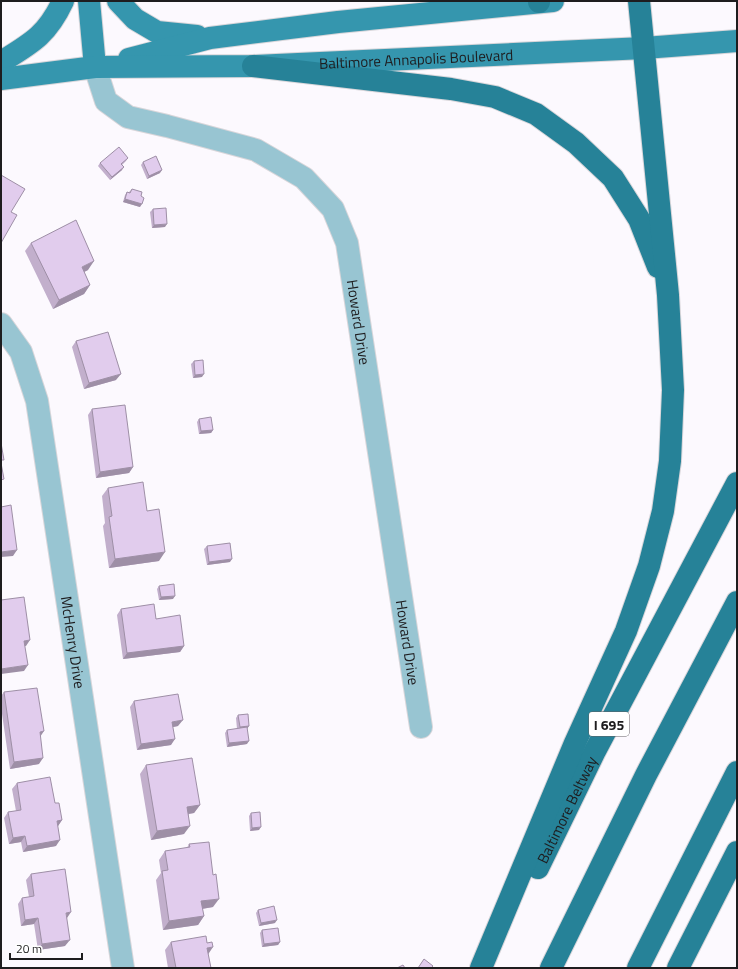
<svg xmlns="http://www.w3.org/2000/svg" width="738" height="969" viewBox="0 0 738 969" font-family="'Titillium Web',sans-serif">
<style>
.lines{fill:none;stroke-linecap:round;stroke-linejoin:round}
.minor-casing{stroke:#d8d6da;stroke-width:24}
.major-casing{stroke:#d8d6da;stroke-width:24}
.highway-casing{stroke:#d8d6da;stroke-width:24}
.minor{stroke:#98c5d2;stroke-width:22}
.major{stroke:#3596ae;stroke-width:22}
.highway{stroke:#268298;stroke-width:22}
.wall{fill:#c2afcc}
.shaded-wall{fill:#9e8fa6}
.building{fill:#e1cced;stroke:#9e8fa6}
.labels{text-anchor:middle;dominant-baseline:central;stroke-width:4;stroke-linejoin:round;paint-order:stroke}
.shield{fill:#fff;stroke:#626162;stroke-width:1}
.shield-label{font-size:14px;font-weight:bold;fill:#1e1d1f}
.street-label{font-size:15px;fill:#1e1d1f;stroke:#fff}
</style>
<rect width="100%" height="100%" fill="#fcf9fe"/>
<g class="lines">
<defs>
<g id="minor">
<path id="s1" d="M 95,67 L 106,101 L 128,117 L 167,126 L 256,150 L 304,178 L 333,209 L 347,243 L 421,727"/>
<path id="s2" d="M 1,324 L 21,352 L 37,401 L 123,968"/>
</g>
<g id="major">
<path d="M 89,1 L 95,67"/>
<path d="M 118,1 L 135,19 L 157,32 L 197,36"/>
<path d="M 129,59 L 210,38 L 338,22 L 553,1"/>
<path d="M 1,62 C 32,43 47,35 63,1"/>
<path id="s3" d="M 1,79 L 95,67 L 253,66 L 644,48 L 737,41"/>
</g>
<g id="highway">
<path d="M 539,2 L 539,1"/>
<path d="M 253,66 L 451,89 L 495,97 L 536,114 L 576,143 L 613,178 L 639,219 L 658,267"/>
<path id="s4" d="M 538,868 L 595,751 L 737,483"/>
<path d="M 481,968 L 575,743 L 626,631 L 649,566 L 663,511 L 670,461 L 673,390 L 668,295 L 639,1"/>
<path d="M 551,968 L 646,775 L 737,602"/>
<path d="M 638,968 L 737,772"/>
<path d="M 678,968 L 737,852"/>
</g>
</defs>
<use href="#minor" class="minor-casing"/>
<use href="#major" class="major-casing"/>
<use href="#highway" class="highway-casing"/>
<use href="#minor" class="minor"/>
<use href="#major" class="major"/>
<use href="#highway" class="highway"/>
</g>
<path class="wall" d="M 128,158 L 126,161 L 122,165 L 122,170 L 110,180 L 98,166 L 100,163 Z
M 143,162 L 160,173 L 147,179 L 141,165 Z
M 132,189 L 141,196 L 140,207 L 123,202 L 125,195 L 127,192 L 129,192 Z
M 153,209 L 165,227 L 152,228 L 150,212 Z
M 31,243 L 88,270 L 84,272 L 90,285 L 84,294 L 53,309 L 25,251 Z
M 76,341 L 116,380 L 84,389 L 72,347 Z
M 194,361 L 202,377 L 193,378 L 191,364 Z
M 92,409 L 133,467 L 129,473 L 96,478 L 88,415 Z
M 199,419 L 213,430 L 211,433 L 199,434 L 197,422 Z
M 108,488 L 147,511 L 159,561 L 109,568 L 103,526 L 105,523 L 102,496 Z
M 207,546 L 230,562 L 207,565 L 204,549 Z
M 159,586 L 173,599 L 159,600 L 157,589 Z
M 121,609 L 156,619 L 184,646 L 180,652 L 123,659 L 117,615 Z
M 4,692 L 40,737 L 39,764 L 10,769 L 1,707 L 1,696 Z
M 134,701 L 178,726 L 173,727 L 171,745 L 137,750 L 130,707 Z
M 238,715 L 249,726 L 247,728 L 247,744 L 227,747 L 225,733 L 227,730 L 237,729 L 236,718 Z
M 146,765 L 200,805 L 194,813 L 189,814 L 184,834 L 151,840 L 140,774 Z
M 17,783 L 55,803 L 62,820 L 58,826 L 56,846 L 23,852 L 21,842 L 9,844 L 4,818 L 8,812 L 16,811 L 12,789 Z
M 251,813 L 259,830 L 250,831 L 249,816 Z
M 189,844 L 213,907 L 202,909 L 204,916 L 198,925 L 163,930 L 156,880 L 161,873 L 159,860 L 165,851 L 187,848 Z
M 31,874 L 67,918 L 65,946 L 38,950 L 34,924 L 21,926 L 18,904 L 22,898 L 29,897 L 26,880 Z
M 258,910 L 275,923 L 259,926 L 256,913 Z
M 262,930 L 280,942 L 278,945 L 262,947 L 260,933 Z
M 171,942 L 208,954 L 211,968 L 168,968 L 165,950 Z"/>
<path class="shaded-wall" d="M 124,167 L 122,170 L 110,180 L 112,177 Z
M 162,170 L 160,173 L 147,179 L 149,176 Z
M 125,199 L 142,204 L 140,207 L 123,202 Z
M 167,224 L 165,227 L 152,228 L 154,225 Z
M 94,261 L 88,270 L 76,276 L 82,267 Z
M 90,285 L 84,294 L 53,309 L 59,300 Z
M 121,374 L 116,380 L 84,389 L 89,383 Z
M 204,374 L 202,377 L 193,378 L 195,375 Z
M 213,430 L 211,433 L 199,434 L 201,431 Z
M 133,467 L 129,473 L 96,478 L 100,472 Z
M 17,550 L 13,556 L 1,557 L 1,552 Z
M 165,552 L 159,561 L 109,568 L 115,559 Z
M 232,559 L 230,562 L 207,565 L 209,562 Z
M 175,596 L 173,599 L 159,600 L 161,597 Z
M 30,640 L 26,646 L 20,647 L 24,641 Z
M 184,646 L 180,652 L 123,659 L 127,653 Z
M 28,665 L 24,671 L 1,674 L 1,669 Z
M 183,720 L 178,726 L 168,728 L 172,722 Z
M 249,726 L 247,729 L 238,730 L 240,727 Z
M 44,731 L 40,737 L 40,732 Z
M 175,739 L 171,745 L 137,750 L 141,744 Z
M 249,741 L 247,744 L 227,747 L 229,743 Z
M 43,758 L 39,764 L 10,769 L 14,762 Z
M 200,805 L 194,813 L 181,815 L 187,807 Z
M 62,820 L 58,826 L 57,821 Z
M 190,826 L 184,834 L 151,840 L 157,831 Z
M 261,827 L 259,830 L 250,831 L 252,828 Z
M 25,836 L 21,842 L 9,844 L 13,838 Z
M 60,840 L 56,846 L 23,852 L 27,846 Z
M 219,899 L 213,907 L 195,910 L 201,901 Z
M 71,912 L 67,918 L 66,913 Z
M 204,916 L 198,925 L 163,930 L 169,921 Z
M 38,918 L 34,924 L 21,926 L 25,920 Z
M 277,920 L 275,923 L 259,926 L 261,923 Z
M 70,940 L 65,946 L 38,950 L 42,944 Z
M 280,942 L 278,945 L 262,947 L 264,944 Z
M 213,947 L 207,956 L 207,948 Z"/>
<path class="building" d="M 119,147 L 128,158 L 121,164 L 124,167 L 112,177 L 100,163 Z
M 156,156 L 162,170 L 149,176 L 143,162 Z
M 1,175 L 25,189 L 11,212 L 17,215 L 1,243 Z
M 132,189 L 142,192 L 141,196 L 144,198 L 142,204 L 125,199 L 127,192 L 130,193 Z
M 166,208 L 167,224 L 154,225 L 153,209 Z
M 76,220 L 94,261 L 82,267 L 90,285 L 59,300 L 31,243 Z
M 108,332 L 121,374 L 89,383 L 76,341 Z
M 203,360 L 204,374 L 195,375 L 194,361 Z
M 125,405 L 133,467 L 100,472 L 92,409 Z
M 211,417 L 213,430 L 201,431 L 199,419 Z
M 1,443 L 4,460 L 1,460 Z
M 1,463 L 4,479 L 1,480 Z
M 143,482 L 147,511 L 159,509 L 165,552 L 115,559 L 109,517 L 112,516 L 108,488 Z
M 11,505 L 17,550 L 1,552 L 1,507 Z
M 230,543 L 232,559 L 209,562 L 207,546 Z
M 174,584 L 175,596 L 161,597 L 159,586 Z
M 24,597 L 30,640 L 24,641 L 28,665 L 1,669 L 1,600 Z
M 154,604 L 156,619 L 180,615 L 184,646 L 127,653 L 121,609 Z
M 37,688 L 44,731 L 40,732 L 43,758 L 14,762 L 4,692 Z
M 178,694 L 183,720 L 172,722 L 175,739 L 141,744 L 134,701 Z
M 248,714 L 249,726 L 240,727 L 238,715 Z
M 247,727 L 249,741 L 229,743 L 227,730 Z
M 192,758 L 200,805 L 187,807 L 190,826 L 157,831 L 146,765 Z
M 50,777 L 55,803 L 59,803 L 62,820 L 57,821 L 60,840 L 27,846 L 25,836 L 13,838 L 8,812 L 21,810 L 17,783 Z
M 260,812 L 261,827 L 252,828 L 251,813 Z
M 209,842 L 213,875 L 216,874 L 219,899 L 201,901 L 204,916 L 169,921 L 162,871 L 168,870 L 165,851 L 190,847 L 189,844 Z
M 65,869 L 71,912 L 66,913 L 70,940 L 42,944 L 38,918 L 25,920 L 22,898 L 34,896 L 31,874 Z
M 274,906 L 277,920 L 261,923 L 258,910 Z
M 278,928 L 280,942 L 264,944 L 262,930 Z
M 206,936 L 207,943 L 212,942 L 213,947 L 207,948 L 211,968 L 176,968 L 171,942 Z
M 424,959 L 433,966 L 431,968 L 418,968 Z
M 403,965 L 405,968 L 397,968 Z"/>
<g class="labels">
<rect class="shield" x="589" y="712" width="40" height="24" rx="3"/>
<g class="shield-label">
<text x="609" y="724">I 695</text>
</g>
<g class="street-label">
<text stroke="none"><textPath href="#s3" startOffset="416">Baltimore Annapolis Boulevard</textPath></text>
<text stroke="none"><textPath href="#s1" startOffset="410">Howard Drive</textPath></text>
<text stroke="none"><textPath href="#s2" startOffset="330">McHenry Drive</textPath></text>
<text stroke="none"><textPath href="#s1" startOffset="734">Howard Drive</textPath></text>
<text stroke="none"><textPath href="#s4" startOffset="65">Baltimore Beltway</textPath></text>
</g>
</g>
<rect width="738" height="969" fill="none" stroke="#1e1d1f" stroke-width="4"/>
<path d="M10 953v6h72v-6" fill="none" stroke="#1e1d1f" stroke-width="2"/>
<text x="16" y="953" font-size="12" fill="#1e1d1f" stroke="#ffffff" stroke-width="3" paint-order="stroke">20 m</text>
</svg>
